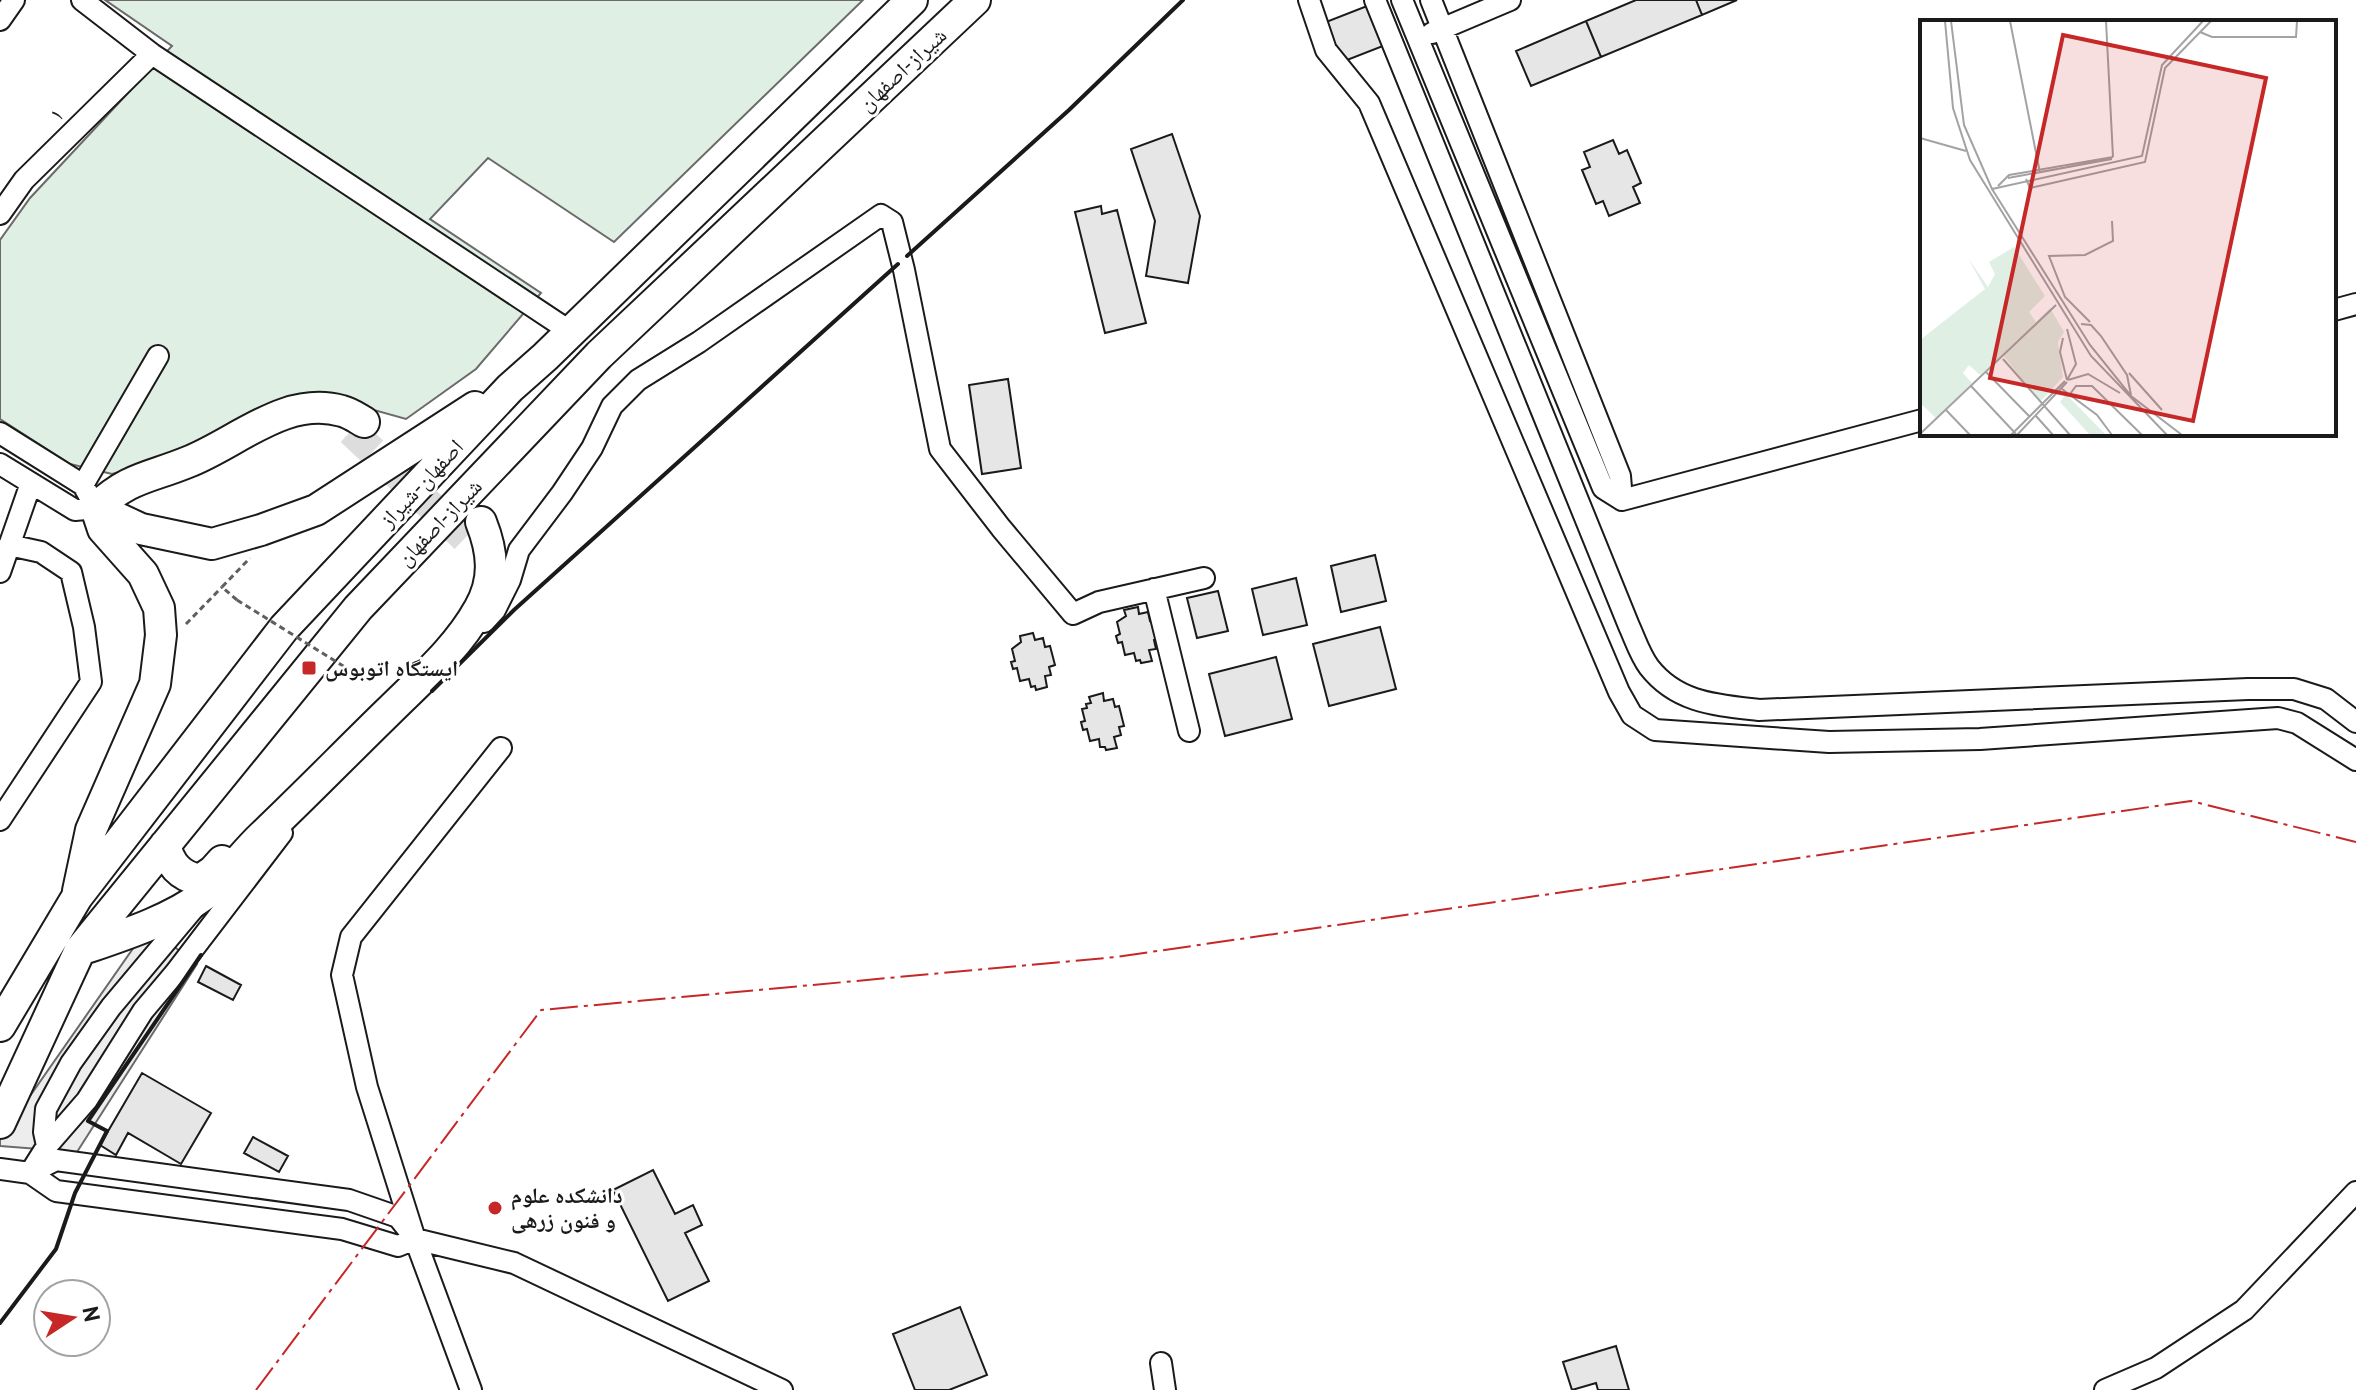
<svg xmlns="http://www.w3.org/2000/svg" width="2356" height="1390" viewBox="0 0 2356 1390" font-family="'PT Sans','Noto Naskh Arabic',sans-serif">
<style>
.green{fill:#e0efe3;stroke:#6a6a6a;stroke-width:2}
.parking{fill:#ededed;stroke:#6a6a6a;stroke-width:2}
.building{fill:#e6e6e6;stroke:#1a1a1a;stroke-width:2}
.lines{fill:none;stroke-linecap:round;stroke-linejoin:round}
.highway-tunnel{stroke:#ddd;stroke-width:30;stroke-dasharray:30 15;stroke-linecap:butt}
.minor-casing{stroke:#1a1a1a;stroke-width:24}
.highway-casing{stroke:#1a1a1a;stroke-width:34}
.path{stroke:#5f5f5f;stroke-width:3;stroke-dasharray:6 4;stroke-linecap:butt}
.minor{stroke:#fff;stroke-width:20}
.highway{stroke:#fff;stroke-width:30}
.path-bridge{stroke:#5f5f5f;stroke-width:3;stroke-dasharray:6 4;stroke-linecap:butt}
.wall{stroke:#1a1a1a;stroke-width:4}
.power{stroke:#c62828;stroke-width:2;stroke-dasharray:28 6 4 6;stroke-linecap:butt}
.poi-dot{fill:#c62828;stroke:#fff;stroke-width:3}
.labels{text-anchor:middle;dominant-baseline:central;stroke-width:6;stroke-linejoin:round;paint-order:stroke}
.street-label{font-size:22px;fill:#1a1a1a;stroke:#fff}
.poi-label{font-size:22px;font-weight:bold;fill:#1a1a1a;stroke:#fff;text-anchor:start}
.inset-road{fill:none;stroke:#a3a3a3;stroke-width:2}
.view{fill:#c62828;fill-opacity:0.15;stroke:#c62828;stroke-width:4}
.inset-edge{fill:none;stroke:#1a1a1a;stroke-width:4}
</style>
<rect width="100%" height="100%" fill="#fff"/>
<path class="green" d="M 105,0 L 863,0 L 614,242 L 488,158 L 430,219 L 541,293 L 476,369 L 406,419 L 331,398 L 181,454 L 112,474 L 70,464 L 0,419 L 0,240 L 30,198 L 172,46 Z"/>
<path class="parking" d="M 148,927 L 197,964 L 77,1152 L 0,1146 L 0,1139 Z"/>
<path class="building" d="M 1636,0 L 1696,0 L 1702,15 L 1601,57 L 1586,21 Z
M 1696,0 L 1737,0 L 1702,15 Z
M 1367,6 L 1383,46 L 1342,62 L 1326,22 Z
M 1586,21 L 1601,57 L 1531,86 L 1516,51 Z
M 1172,134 L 1200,216 L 1188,283 L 1146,276 L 1155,221 L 1131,149 Z
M 1613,140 L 1619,154 L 1627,150 L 1641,183 L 1633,187 L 1640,203 L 1609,216 L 1603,201 L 1596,204 L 1582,170 L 1590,167 L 1584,152 Z
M 1101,206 L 1102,214 L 1117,210 L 1146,323 L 1105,333 L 1075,212 Z
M 1008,379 L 1021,468 L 982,474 L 969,385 Z
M 1375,555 L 1386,601 L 1341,612 L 1331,566 Z
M 1296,578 L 1307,625 L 1263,635 L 1252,589 Z
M 1218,591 L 1228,631 L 1197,638 L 1187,598 Z
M 1138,607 L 1139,614 L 1148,612 L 1150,621 L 1155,619 L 1160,639 L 1154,640 L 1156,649 L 1149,650 L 1152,661 L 1141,663 L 1140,660 L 1136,661 L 1134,653 L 1125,655 L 1122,642 L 1118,643 L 1116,636 L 1120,634 L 1117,622 L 1126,616 L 1124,610 Z
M 1380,627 L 1396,689 L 1329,706 L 1313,644 Z
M 1033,633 L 1035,640 L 1043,638 L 1045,647 L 1050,646 L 1055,665 L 1049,667 L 1051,675 L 1045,676 L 1047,687 L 1036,690 L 1035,686 L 1031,687 L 1029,679 L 1020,681 L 1017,668 L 1013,669 L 1011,662 L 1015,661 L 1012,649 L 1021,642 L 1020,636 Z
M 1276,657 L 1292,719 L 1225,736 L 1209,674 Z
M 1103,693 L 1104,701 L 1113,699 L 1115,707 L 1119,706 L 1124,726 L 1119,727 L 1121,735 L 1114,737 L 1117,748 L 1106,750 L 1105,747 L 1100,747 L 1099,739 L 1090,741 L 1087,729 L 1083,730 L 1081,722 L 1085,721 L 1082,709 L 1087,708 L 1086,704 L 1091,703 L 1089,697 Z
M 206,966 L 241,985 L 233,1000 L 198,982 Z
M 142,1073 L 211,1113 L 181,1164 L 128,1133 L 116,1155 L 100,1145 Z
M 253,1137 L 288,1156 L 279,1172 L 244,1153 Z
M 653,1170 L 675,1214 L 693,1205 L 702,1225 L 685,1233 L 709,1281 L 668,1301 L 613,1190 Z
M 960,1307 L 987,1375 L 949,1390 L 915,1390 L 893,1334 Z
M 1616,1346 L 1629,1390 L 1598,1390 L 1596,1383 L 1572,1390 L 1563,1362 Z"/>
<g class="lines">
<path class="highway-tunnel" d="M 351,431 L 465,538"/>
<defs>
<path id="minor" d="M 82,0 L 152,54 L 571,332
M 1309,0 L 1326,50 L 1369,103 L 1619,692 L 1632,715 L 1655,730 L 1829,742 L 1980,739 L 2278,718 L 2297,723 L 2356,760
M 1375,0 L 1629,626 C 1635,639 1640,655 1649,667 C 1677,703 1716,705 1759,710 L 2248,689 L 2294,689 L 2326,699 L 2356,722
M 1402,0 L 1603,488 L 1622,500 L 1922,420
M 1431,0 L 1620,476 L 1622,500
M 0,20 L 14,0
M 1432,33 L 1510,0
M 0,214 L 24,180 L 152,54
M 2334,310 L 2356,304
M 0,433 L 83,485 L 96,508 L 75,510 L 0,464
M 83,485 L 158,356
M 0,572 L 31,483
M 1154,589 L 1189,731
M 484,622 L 495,610 L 510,580 L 519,550 L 562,493 L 592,448 L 612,406 L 638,380 L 699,342 L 881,215 L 892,222 L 904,270 L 940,449 L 1001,528 L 1073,614 L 1099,602 L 1204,578
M 0,820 L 91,682 L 84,627 L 71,572 L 41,552 L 9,545
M 47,1146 L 44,1132 L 46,1109 L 71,1063 L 111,1007 L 194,908
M 0,1169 L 30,1173 L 56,1191 L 342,1229 L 398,1246 L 415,1239 L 514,1263 L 782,1390
M 30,1173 L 47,1146 L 87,1100 L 143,1011 L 175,973 L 282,833
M 30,1173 L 56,1160 L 349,1200 L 398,1217 L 410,1232
M 1161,1363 L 1165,1390
M 471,1390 L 415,1239 L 367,1087 L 342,975 L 351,937 L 501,748
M 2105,1390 L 2156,1368 L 2244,1310 L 2356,1192"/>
<path id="highway" d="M 96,508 L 141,529 L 212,544 L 261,530 L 316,510 L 475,407
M 96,508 C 129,477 149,478 188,462 C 237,443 285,395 342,411 C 350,413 357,418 364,422
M 165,845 C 170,864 179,876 200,880 L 213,871 L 222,861
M 78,891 L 91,830 L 155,684 L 161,635 L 159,608 L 143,574 L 103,529 L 96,508
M 80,950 C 124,935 169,921 207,893 C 227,877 243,854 262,836 C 304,796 345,754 387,713 C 419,681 457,649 479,609 C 496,580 493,552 481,522
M 0,1026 L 77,897 L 284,628 L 510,388 L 545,357 L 912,0
M 0,1123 L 80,950 L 358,608 L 599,355 L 975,0"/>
</defs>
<use href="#minor" class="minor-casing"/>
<use href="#highway" class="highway-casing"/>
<path class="path" d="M 237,600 L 222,587 L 250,558
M 186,624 L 222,587"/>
<use href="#minor" class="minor"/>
<use href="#highway" class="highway"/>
<path class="path-bridge" d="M 237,600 L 348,669"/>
<path class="wall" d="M 907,256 L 1069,110 L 1183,0
M 432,691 L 514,610 L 898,264
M 0,1323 L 56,1249 L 75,1193 L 107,1131 L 88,1121 L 201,955"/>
<path class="power" d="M 256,1390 L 541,1010 L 1116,957 L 2191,801 L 2356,842"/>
</g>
<g class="poi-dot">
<rect x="301" y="660" width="16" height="16" rx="4"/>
<circle cx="495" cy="1208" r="8"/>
</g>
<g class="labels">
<g class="street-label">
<text transform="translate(902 69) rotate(-43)">شیراز-اصفهان</text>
<text transform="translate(56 114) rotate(-45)">۱</text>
<text transform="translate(421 483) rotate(-47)">اصفهان-شیراز</text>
<text transform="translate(439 522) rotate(-46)">شیراز-اصفهان</text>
</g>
<g class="poi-label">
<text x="325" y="668">ایستگاه اتوبوس</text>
<text x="511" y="1195">دانشکده علوم<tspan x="511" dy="25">و فنون زرهی</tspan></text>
</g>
</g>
<g transform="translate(1920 20)">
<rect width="416" height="416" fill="#fff"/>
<path d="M 94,227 L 125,276 L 109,292 L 116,302 L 130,288 L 144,312 L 138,322 L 143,357 L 120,382 L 83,335 L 60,355 L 49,345 L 43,353 L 52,363 L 16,398 L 0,383 L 0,320 L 65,269 L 48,238 L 68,267 L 75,254 L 69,242 ZM 146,374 L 186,415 L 170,415 L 140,382 Z" fill="#e0efe3"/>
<path class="inset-road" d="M 25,1 L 33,88 L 50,140 L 171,336 L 247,415M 31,1 L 44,105 L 72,169 L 170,325 L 211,376 L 262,415M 90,1 L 120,153M 186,1 L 193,137M 280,12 L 292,17 L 376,17 L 377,1M 0,118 L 46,131M 88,158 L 192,139M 106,159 L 110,168 L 119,166 L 225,142 L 245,48 L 291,1M 78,166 L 89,155 L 193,137M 72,169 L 222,136 L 242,45 L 283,1M 170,302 L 145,277 L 129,236 L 165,235 L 193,221 L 192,201M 161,304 L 171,305 L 181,316 L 207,355 L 211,375M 147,309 L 156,344 L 147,360M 143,318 L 140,332 L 147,360M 83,339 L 150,415M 66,352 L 109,396M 209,353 L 242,390M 148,360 L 168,354 L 200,373M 51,366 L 96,414M 142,369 L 177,395 L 192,415M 150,374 L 156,366 L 172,366 L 222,415M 26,390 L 50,415M 116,396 L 133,415M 0,414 L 136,285M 91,415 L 145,361M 97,415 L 147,362"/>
<path class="view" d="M 143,15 L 346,58 L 273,401 L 70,358 Z"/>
<rect width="416" height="416" class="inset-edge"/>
</g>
<g transform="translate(72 1318) rotate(78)"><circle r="38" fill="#ffffff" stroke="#a3a3a3" stroke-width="2"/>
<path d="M0-6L14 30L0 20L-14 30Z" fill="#c62828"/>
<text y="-12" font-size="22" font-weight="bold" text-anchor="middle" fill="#1a1a1a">N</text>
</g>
</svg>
